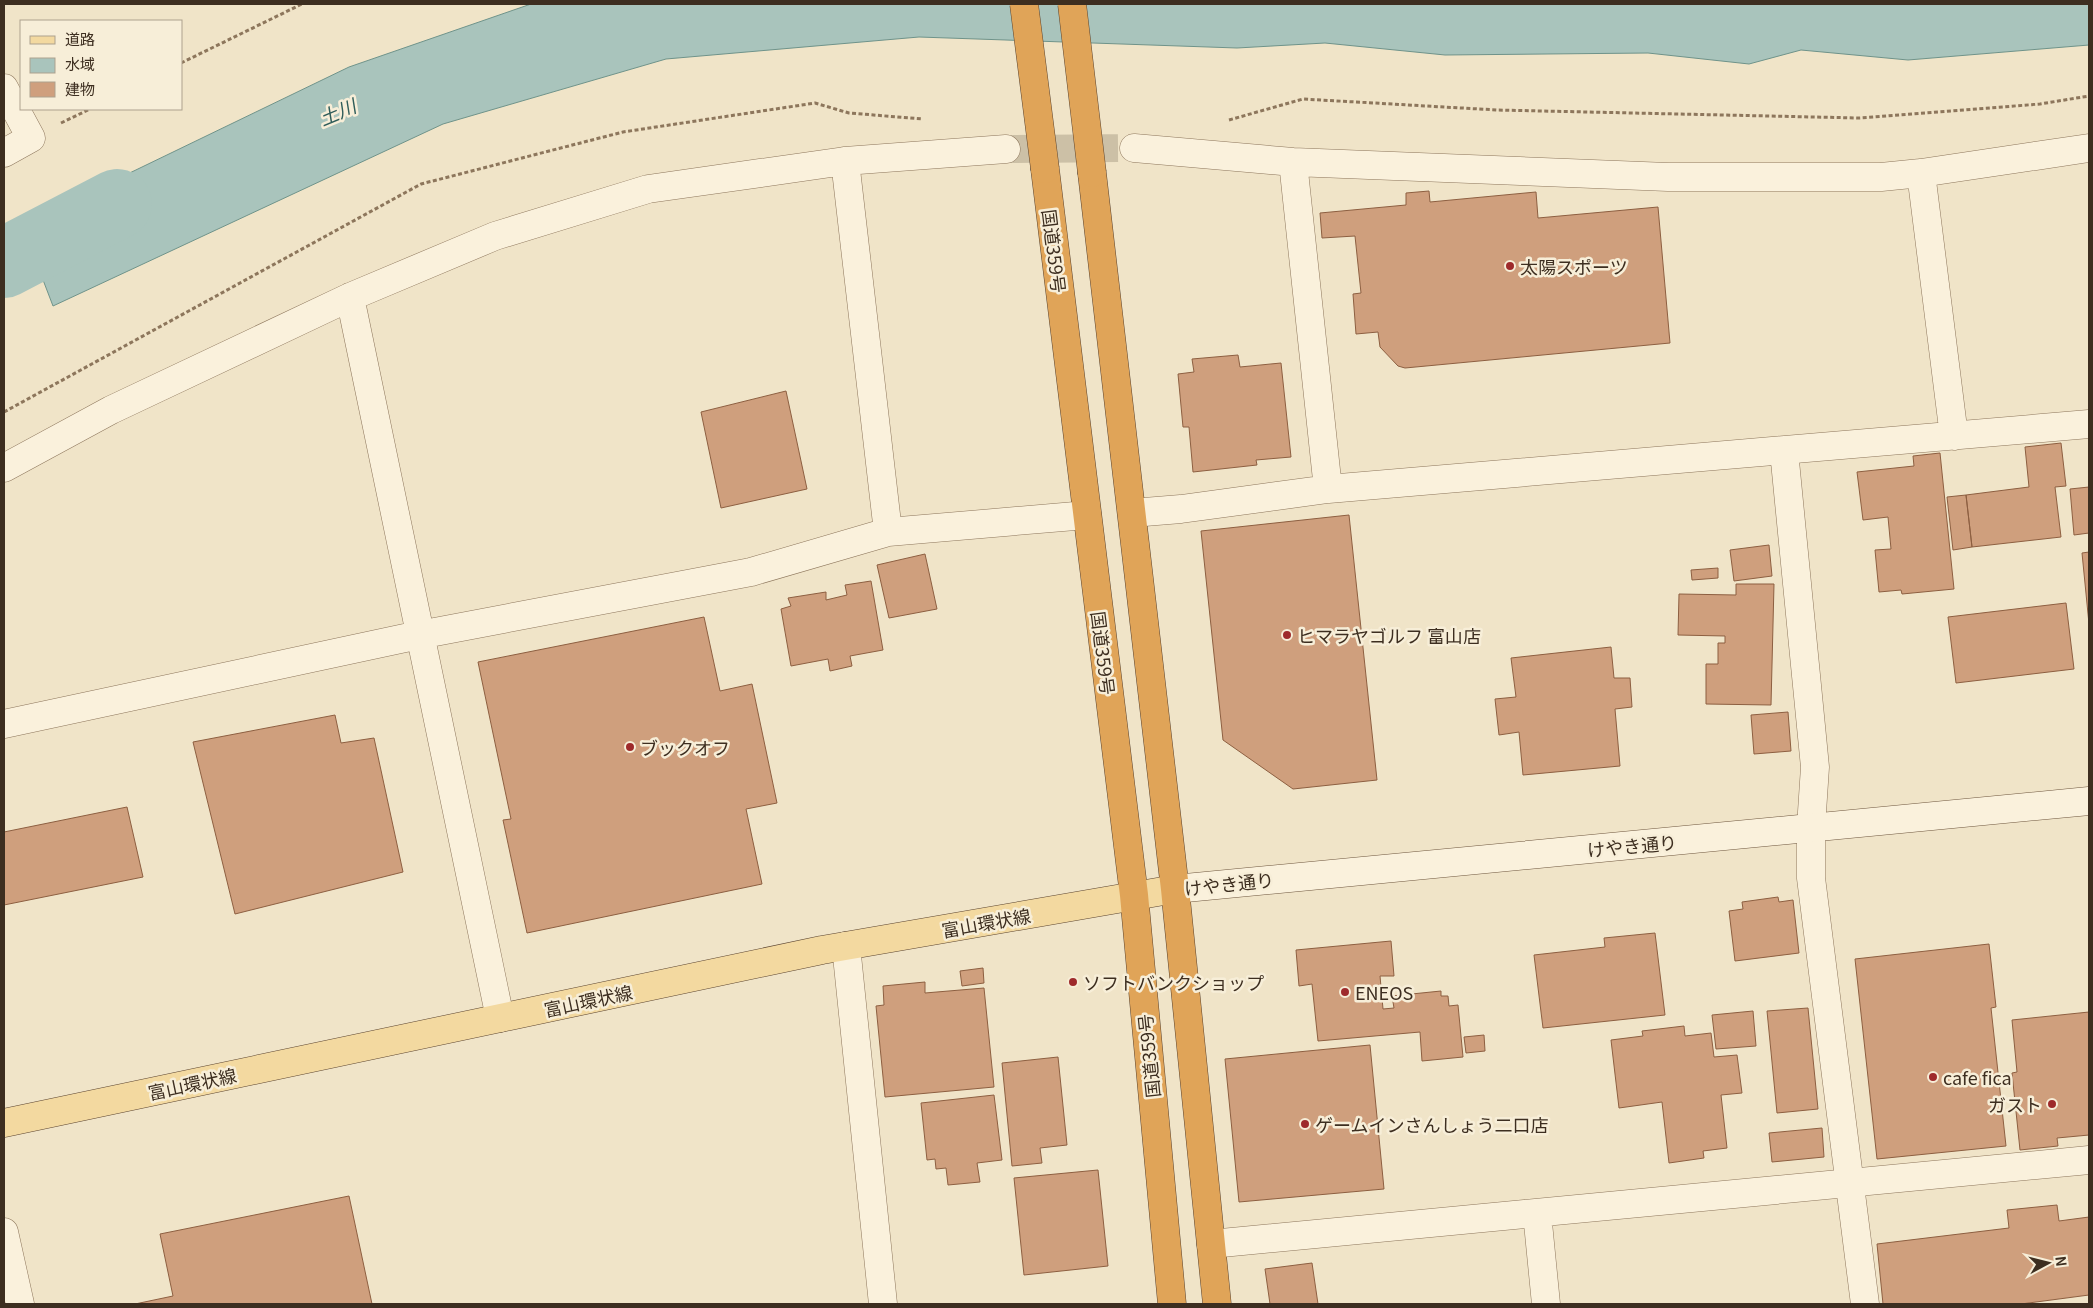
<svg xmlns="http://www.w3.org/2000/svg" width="2093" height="1308" viewBox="0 0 2093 1308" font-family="Georgia,'Noto Sans JP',serif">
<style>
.water{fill:#a9c4bc;stroke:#6f938a}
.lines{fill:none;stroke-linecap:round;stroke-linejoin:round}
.river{stroke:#a9c4bc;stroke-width:70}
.building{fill:#cf9f7d;stroke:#8d5f41}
.street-tunnel{stroke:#ccc0a6;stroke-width:28;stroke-dasharray:28 14;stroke-linecap:butt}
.street-casing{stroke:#8d765c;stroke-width:29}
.secondary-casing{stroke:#6f573f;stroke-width:29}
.primary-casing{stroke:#5b4430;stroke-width:29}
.highway-casing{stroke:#5b4430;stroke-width:29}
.path{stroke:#8d765c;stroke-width:3;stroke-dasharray:4 2.5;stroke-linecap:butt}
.street{stroke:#faf1dc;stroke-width:28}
.secondary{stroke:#faf1dc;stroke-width:28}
.primary{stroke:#f3d9a0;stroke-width:28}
.highway{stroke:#e0a458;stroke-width:28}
.highway-bridge-casing{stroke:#5b4430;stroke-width:29;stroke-linecap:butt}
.highway-bridge{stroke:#e0a458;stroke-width:28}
.poi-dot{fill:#9e2a2b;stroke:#f7eed8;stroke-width:2}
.labels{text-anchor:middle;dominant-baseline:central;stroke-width:5;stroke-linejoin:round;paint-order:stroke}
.street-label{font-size:18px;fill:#3d2e20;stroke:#f7eed8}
.poi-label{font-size:18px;fill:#3d2e20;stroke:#f7eed8;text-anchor:start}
.water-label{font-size:19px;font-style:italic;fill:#2f5d5a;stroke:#f7eed8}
</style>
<rect width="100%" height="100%" fill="#f0e4c8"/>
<path class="water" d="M 531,4 L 2089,4 L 2089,45 L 1908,60 L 1801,50 L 1749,64 L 1648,53 L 1445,55 L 1325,43 L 1237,48 L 919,37 L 666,59 L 443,124 L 53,306 L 22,225 L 349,67 Z"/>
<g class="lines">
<path class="river" d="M 4,263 L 117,204"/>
</g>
<path class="building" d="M 1429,191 L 1430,202 L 1536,192 L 1538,218 L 1658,207 L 1670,343 L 1405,368 L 1398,366 L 1380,347 L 1378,332 L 1356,334 L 1353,294 L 1361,293 L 1355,236 L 1322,238 L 1320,213 L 1406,205 L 1406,193 Z
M 1238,355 L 1240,367 L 1281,363 L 1291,457 L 1256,460 L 1257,465 L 1193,472 L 1189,427 L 1183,427 L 1178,374 L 1194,372 L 1192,359 Z
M 786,391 L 807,489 L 721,508 L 701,412 Z
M 2061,443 L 2066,486 L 2055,487 L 2061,537 L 1972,547 L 1966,495 L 2029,487 L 2025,447 Z
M 1940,453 L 1954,589 L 1902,594 L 1901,590 L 1879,592 L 1875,550 L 1891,549 L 1888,517 L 1863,520 L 1857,472 L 1914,466 L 1913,456 Z
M 2089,487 L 2089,533 L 2074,535 L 2070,489 Z
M 1966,495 L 1972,547 L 1953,550 L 1947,497 Z
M 1349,515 L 1377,780 L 1293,789 L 1223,740 L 1201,531 Z
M 1769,545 L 1772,576 L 1734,581 L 1730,550 Z
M 2089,552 L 2089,624 L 2082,553 Z
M 925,554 L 937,609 L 889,618 L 877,565 Z
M 1718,568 L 1718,578 L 1692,580 L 1691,570 Z
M 871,581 L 883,650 L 850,656 L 852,666 L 830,671 L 828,659 L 791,666 L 781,609 L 791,606 L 788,598 L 826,592 L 826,600 L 847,595 L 845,585 Z
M 1736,584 L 1774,584 L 1771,705 L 1706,704 L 1706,664 L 1718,664 L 1718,643 L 1725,643 L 1725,636 L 1678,635 L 1679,594 L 1736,595 Z
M 2066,603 L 2074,669 L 1956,683 L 1948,617 Z
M 704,617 L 720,691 L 752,684 L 777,803 L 746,809 L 762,884 L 527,933 L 503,820 L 511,819 L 478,662 Z
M 1611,647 L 1614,678 L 1630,678 L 1632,707 L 1615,709 L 1620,766 L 1523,775 L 1519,732 L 1499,735 L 1495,699 L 1516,697 L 1511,658 Z
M 1788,712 L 1791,751 L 1754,754 L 1751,715 Z
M 335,715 L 341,743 L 374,738 L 403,872 L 235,914 L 193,742 Z
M 127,807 L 143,877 L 4,905 L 4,832 Z
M 1778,897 L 1779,902 L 1793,900 L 1799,953 L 1735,961 L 1729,911 L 1743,909 L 1742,902 Z
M 1655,933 L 1665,1015 L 1543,1028 L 1534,955 L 1605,947 L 1604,938 Z
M 1391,941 L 1394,976 L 1380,976 L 1383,1009 L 1394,1008 L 1392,996 L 1441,991 L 1441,996 L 1448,996 L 1449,1006 L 1458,1005 L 1463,1057 L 1422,1061 L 1420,1032 L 1318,1041 L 1312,984 L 1299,986 L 1296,950 Z
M 1989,944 L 1996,1007 L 1991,1008 L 2006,1146 L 1877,1159 L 1855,959 Z
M 983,968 L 984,983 L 962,986 L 960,971 Z
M 925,982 L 925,993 L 984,988 L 994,1087 L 885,1097 L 876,1006 L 884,1005 L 883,986 Z
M 1808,1008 L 1818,1109 L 1777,1113 L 1767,1011 Z
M 1753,1011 L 1756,1046 L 1716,1049 L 1712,1015 Z
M 2089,1012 L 2089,1135 L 2057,1138 L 2058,1146 L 2020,1150 L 2012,1073 L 2017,1072 L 2012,1020 Z
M 1684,1026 L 1685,1036 L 1711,1033 L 1714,1057 L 1737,1055 L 1742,1093 L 1721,1095 L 1727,1148 L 1703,1151 L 1704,1158 L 1669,1163 L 1662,1102 L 1619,1108 L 1611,1040 L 1643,1036 L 1642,1031 Z
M 1484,1035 L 1485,1051 L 1466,1053 L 1464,1037 Z
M 1370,1045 L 1384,1189 L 1239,1202 L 1225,1059 Z
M 1058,1057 L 1067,1145 L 1040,1148 L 1042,1163 L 1012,1166 L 1002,1063 Z
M 994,1095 L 1002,1160 L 977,1163 L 980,1182 L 948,1185 L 946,1168 L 936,1169 L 935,1159 L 927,1160 L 921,1103 Z
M 1822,1128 L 1824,1157 L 1772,1162 L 1769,1133 Z
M 1098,1170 L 1108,1266 L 1024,1275 L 1014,1178 Z
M 349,1196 L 372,1304 L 135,1304 L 173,1296 L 160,1234 Z
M 2057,1205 L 2059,1221 L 2089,1217 L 2089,1295 L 2021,1304 L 1883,1304 L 1877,1244 L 2009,1228 L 2007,1210 Z
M 1312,1263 L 1318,1304 L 1270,1304 L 1265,1269 Z"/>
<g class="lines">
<path class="street-tunnel" d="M 1006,149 L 1134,148"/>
<defs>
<path id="street" d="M 4,88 L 31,138 L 4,153
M 1134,148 L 1293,162 L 1668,177 L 1881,177 L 1921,173 L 2089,148
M 845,161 L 888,532
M 1293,162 L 1328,489
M 1921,173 L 1954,436
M 350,297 L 500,1018
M 1784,451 L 1815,767 L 1811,827 L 1811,878 L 1865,1304
M 4,468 L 111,410 L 350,297 L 495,236 L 648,189 L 845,161 L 1006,149
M 1132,513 L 1181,509 L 1328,489 L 2089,424
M 4,724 L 419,635 L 751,572 L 888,532 L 1087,515
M 846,946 L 883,1304
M 1537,1213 L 1546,1304
M 4,1232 L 20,1304
M 1211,1244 L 2089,1160"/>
<path id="secondary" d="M 1175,889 L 2089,801"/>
<path id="primary" d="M 4,1123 L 822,950 L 1175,889"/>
<path id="highway" d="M 1045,169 L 1134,895 L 1172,1304
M 1092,173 L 1175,889 L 1217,1304"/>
</defs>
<use href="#street" class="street-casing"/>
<use href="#secondary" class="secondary-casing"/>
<use href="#primary" class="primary-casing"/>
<use href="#highway" class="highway-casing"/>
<path class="path" d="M 181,63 L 302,4
M 1229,120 L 1303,99 L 1497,110 L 1859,118 L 2040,104 L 2089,96
M 61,123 L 90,109
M 4,412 L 421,184 L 623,132 L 815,103 L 849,113 L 923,119"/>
<use href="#street" class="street"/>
<use href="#secondary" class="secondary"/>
<use href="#primary" class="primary"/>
<use href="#highway" class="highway"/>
<defs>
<path id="highway-bridge" d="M 1024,4 L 1045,169
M 1072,4 L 1092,173"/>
</defs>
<use href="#highway-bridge" class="highway-bridge-casing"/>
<use href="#highway-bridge" class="highway-bridge"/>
</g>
<g class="poi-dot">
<circle cx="1510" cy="266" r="5"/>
<circle cx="1287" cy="635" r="5"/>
<circle cx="630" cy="747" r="5"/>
<circle cx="1073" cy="982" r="5"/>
<circle cx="1345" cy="992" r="5"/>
<circle cx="1933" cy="1077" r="5"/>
<circle cx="2052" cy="1104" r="5"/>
<circle cx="1305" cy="1124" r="5"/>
</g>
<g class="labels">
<g class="street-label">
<text transform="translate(1055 251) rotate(83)">国道359号</text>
<text transform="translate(1104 653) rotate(83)">国道359号</text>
<text transform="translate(1632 845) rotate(-5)">けやき通り</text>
<text transform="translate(1229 883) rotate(-6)">けやき通り</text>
<text transform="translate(986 922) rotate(-10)">富山環状線</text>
<text transform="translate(588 1000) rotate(-12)">富山環状線</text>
<text transform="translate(1148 1056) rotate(-96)">国道359号</text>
<text transform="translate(192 1083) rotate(-12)">富山環状線</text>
</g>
<g class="poi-label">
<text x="1520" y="266">太陽スポーツ</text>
<text x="1297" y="635">ヒマラヤゴルフ 富山店</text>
<text x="640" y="747">ブックオフ</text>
<text x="1083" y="982">ソフトバンクショップ</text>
<text x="1355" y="992">ENEOS</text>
<text x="1943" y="1077">cafe fica</text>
<text x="2042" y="1104" text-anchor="end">ガスト</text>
<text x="1315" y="1124">ゲームインさんしょう二口店</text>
</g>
<g class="water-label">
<text transform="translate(337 111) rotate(-23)">土川</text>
</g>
</g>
<rect width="2093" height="1308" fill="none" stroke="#3d2e20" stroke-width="10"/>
<rect x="20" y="20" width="162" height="90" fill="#f7eed8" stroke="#ada18e"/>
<rect x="30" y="36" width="25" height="8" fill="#f3d9a0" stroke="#ada18e"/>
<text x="65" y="45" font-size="15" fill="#3d2e20">道路</text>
<rect x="30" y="58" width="25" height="15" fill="#a9c4bc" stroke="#ada18e"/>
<text x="65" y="70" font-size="15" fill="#3d2e20">水域</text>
<rect x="30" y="82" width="25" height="15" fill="#cf9f7d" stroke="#ada18e"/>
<text x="65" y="95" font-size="15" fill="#3d2e20">建物</text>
<g transform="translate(2048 1263) rotate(83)" stroke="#f7eed8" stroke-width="4" paint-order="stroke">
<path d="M0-4L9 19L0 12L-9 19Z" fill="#3d2e20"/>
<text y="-8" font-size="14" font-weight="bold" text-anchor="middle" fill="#3d2e20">N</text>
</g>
</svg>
